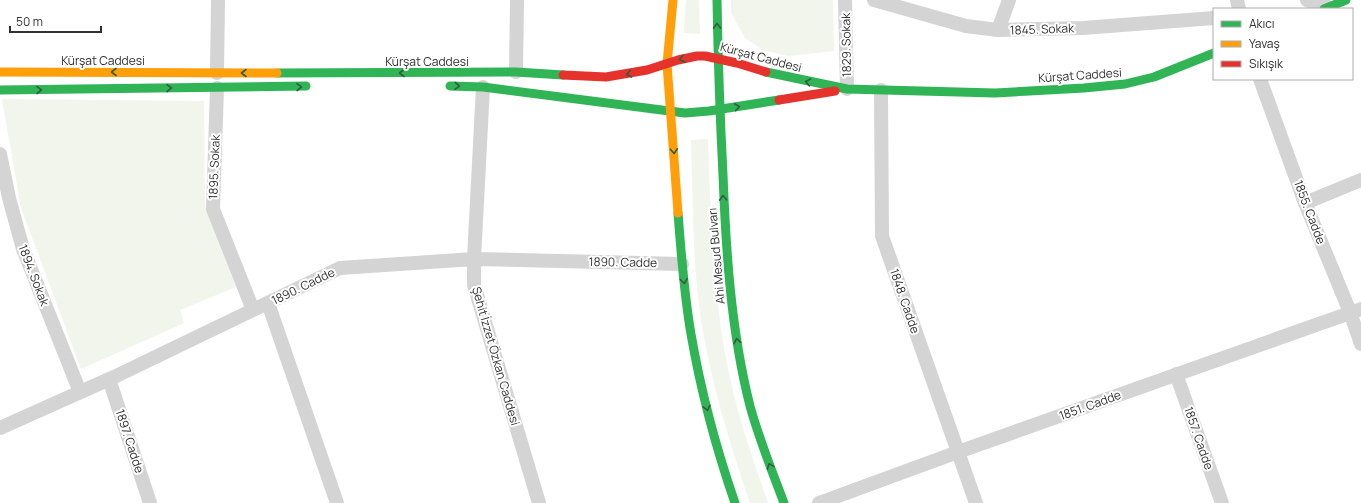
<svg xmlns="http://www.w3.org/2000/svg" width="1361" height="503" viewBox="0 0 1361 503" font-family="Manrope,sans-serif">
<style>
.green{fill:#f1f5ec}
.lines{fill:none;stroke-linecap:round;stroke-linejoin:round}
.street{stroke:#d4d4d4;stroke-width:14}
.fast{stroke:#30b455;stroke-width:9}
.slow{stroke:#ff9f0a;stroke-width:9}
.jam{stroke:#e5322d;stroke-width:9}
.oneway{stroke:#305e3d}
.labels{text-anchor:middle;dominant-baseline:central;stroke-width:4;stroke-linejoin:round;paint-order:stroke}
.street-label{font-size:12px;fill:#303030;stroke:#fff}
</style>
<rect width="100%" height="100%" fill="#fff"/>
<path class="green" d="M 686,0 L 699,0 L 700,34 L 684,33 Z
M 731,0 L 833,0 L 834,51 L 788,56 L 763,50 L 745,38 L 731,13 Z
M 2,99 L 204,101 L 205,206 L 236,287 L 180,310 L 184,323 L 81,369 L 21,208 Z
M 708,139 C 711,222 713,306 732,387 C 741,426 755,465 768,503 L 750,503 C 729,441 709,377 700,312 C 692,255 693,197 691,140 Z"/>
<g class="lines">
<path class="street" d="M 845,0 L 847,89
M 874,0 L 966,26 L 998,30 L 1083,28 L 1214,18
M 1237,0 L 1239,9
M 1307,0 L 1328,7
M 998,30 L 1009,0
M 516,72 L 517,0
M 217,73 L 218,0
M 1260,79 L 1305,203 L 1350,312 L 1361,344
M 483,87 L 474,259 L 474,285 L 539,503
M 217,88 L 213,209 L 253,310
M 881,90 L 882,236 L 976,503
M 0,154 L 9,198 L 23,249 L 80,392
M 1305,203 L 1361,180
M 268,303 L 337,503
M 1176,374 L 1222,503
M 109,379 L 150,503
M 0,428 L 114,377 L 340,268 L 474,259 L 682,264
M 819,503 L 958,452 L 1361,309"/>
<path class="fast" d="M 717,0 C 718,58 720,117 723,175 C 726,252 731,331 750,406 C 759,439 772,471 784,503
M 1324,9 L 1346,0
M 766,72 L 847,89 L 995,93 L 1084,88 L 1125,84 L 1154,77 L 1214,53
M 277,73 L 516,72 L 563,75
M 450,86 L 483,87 L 685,113 L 709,111 L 779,100
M 0,90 L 306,86
M 678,213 C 681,253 684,294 691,334 C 701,392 716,448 735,503"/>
<path class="slow" d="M 673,0 L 667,64 L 678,213
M 0,72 L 277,73"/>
<path class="jam" d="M 563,75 L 606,77 L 647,70 L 678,60 L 697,56 L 705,56 L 737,63 L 766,72
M 779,100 L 835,91"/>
</g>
<defs><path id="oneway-chevron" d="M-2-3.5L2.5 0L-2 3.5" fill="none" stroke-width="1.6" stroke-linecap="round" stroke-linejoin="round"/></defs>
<g class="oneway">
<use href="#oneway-chevron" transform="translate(717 26) rotate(-91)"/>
<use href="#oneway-chevron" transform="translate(682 59) rotate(166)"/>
<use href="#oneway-chevron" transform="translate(114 72) rotate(-180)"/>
<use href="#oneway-chevron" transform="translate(244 73) rotate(180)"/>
<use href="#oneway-chevron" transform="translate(402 73) rotate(180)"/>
<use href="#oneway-chevron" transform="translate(629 74) rotate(170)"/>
<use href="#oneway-chevron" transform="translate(808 82) rotate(-169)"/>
<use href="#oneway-chevron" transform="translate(457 86) rotate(2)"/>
<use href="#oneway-chevron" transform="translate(299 87) rotate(-1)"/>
<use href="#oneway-chevron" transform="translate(169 88) rotate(-1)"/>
<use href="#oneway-chevron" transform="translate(39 90) rotate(-1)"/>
<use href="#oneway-chevron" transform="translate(737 107) rotate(-8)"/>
<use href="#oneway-chevron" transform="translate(674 151) rotate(86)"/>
<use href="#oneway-chevron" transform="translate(723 198) rotate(-93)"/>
<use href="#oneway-chevron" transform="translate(684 281) rotate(83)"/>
<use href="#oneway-chevron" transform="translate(737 341) rotate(-101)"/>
<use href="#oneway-chevron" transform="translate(707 408) rotate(76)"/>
<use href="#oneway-chevron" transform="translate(770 466) rotate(-110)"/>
</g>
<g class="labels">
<g class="street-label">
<text transform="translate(1042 29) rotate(-2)">1845. Sokak</text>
<text transform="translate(846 45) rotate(-91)">1829. Sokak</text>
<text transform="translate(761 57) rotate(15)">Kürşat Caddesi</text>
<text x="103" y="60">Kürşat Caddesi</text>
<text x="427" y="61">Kürşat Caddesi</text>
<text transform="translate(1080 75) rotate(-4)">Kürşat Caddesi</text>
<text transform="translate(214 167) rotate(-88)">1895. Sokak</text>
<text transform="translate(1310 212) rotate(69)">1855. Cadde</text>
<text transform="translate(716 256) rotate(-95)">Ahi Mesud Bulvarı</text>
<text transform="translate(623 262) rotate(1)">1890. Cadde</text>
<text transform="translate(34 275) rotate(69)">1894. Sokak</text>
<text transform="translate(303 286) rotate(-26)">1890. Cadde</text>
<text transform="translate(905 301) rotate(71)">1848. Cadde</text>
<text transform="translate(496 356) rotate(74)">Şehit İzzet Özkan Caddesi</text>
<text transform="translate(1090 405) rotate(-20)">1851. Cadde</text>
<text transform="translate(1199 438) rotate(71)">1857. Cadde</text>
<text transform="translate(130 441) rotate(72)">1897. Cadde</text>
</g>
</g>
<rect x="1213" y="8" width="140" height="72" fill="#ffffff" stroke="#acacac"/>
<rect x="1221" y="21" width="20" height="6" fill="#30b455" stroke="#acacac"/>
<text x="1249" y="28" font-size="12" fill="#303030">Akıcı</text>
<rect x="1221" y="41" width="20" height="6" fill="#ff9f0a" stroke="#acacac"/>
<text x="1249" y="48" font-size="12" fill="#303030">Yavaş</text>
<rect x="1221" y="61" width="20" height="6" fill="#e5322d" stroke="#acacac"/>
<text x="1249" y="68" font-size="12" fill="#303030">Sıkışık</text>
<path d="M10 26v6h91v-6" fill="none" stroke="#303030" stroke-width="2"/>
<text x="16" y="26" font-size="12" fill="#303030" stroke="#ffffff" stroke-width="3" paint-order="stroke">50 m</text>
</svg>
